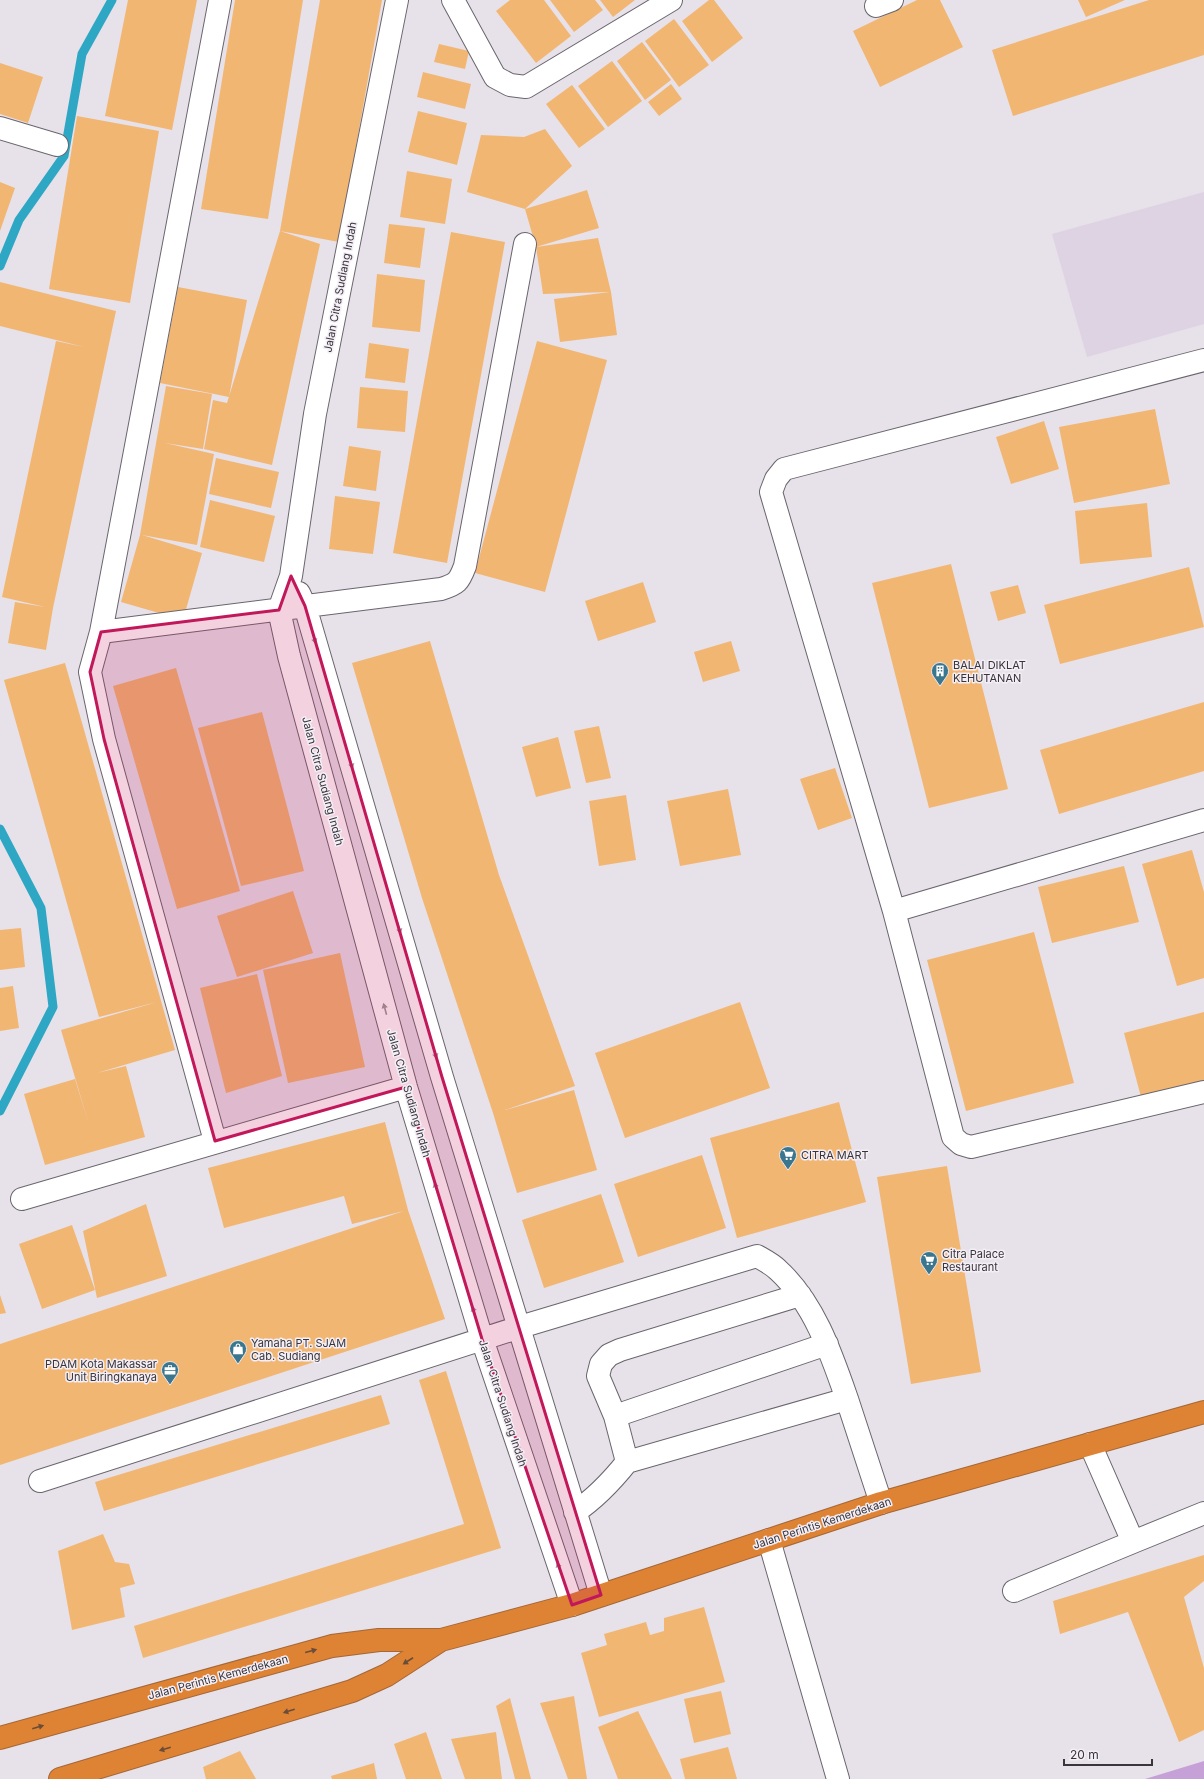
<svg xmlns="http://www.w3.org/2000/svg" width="1204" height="1779" viewBox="0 0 1204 1779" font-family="Inter,sans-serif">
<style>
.built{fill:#ddd3e2}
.green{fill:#c5a1d8}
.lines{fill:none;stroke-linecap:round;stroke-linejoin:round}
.stream{stroke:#2da7c3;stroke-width:9}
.building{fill:#f2b673}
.minor-casing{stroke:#6a656d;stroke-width:24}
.highway-casing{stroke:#a46736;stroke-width:24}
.minor{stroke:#fff;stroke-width:22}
.highway{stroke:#de8234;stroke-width:22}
.oneway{fill:#9c9a9c}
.oneway2{fill:#6a4d38}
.marked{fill:#c2185b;fill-opacity:0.2;stroke:#c2185b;stroke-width:3;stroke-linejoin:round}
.labels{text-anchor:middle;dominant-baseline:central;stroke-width:3;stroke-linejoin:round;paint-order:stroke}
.street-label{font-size:11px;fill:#383639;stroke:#f4eef7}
.poi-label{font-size:11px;fill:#383639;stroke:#f4eef7;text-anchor:start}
</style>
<rect width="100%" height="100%" fill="#e7e1ea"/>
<path class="built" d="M 1204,192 L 1204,324 L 1087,357 L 1052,234 Z"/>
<path class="green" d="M 1204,1761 L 1204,1779 L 1145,1779 Z"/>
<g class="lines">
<path class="stream" d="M 0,266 L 19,220 L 64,156 L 82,54 L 112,0
M 0,829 L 41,908 L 53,1007 L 0,1111"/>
</g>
<path class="building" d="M 128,0 L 197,0 L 172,130 L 105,116 Z
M 235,0 L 303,0 L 268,219 L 201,209 Z
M 320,0 L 382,0 L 339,242 L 280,231 Z
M 510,0 L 544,0 L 571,36 L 536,63 L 496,11 Z
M 550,0 L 595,0 L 603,10 L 574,32 Z
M 600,0 L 635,0 L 613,17 Z
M 709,0 L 714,0 L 743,38 L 712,62 L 682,21 Z
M 917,0 L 940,0 L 963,47 L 880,87 L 853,31 Z
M 1078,0 L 1125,0 L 1086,17 Z
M 1149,0 L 1204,0 L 1204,55 L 1013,116 L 992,50 Z
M 674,19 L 709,65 L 679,87 L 645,41 Z
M 642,42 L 671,80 L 645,100 L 617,61 Z
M 439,44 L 469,51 L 465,69 L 434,62 Z
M 612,61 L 642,101 L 608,127 L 578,86 Z
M 0,63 L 43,77 L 28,123 L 0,114 Z
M 423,72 L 471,84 L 465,109 L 417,97 Z
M 671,84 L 682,99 L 659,116 L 648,102 Z
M 572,85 L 605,129 L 579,148 L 546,104 Z
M 418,111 L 467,123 L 457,165 L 408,152 Z
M 77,116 L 159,131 L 130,303 L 49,289 Z
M 545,129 L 572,166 L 525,209 L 587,190 L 599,228 L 536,247 L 525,209 L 467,192 L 481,135 L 524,137 Z
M 407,171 L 452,179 L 445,224 L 400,217 Z
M 0,182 L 15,188 L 0,231 Z
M 389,224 L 425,228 L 420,268 L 384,263 Z
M 280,231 L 320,244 L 272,465 L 204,449 L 213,400 L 227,403 Z
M 451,232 L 505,242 L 447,563 L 393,553 Z
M 598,238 L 611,292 L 617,335 L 560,342 L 554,299 L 610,292 L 543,294 L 536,247 Z
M 377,274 L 425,280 L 420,332 L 372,327 Z
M 0,282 L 116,311 L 53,608 L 46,650 L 8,643 L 15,602 L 45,607 L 2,597 L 56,341 L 84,347 L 0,326 Z
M 178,287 L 247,300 L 229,397 L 160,383 Z
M 537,341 L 607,360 L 545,592 L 475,573 Z
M 369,343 L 409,349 L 405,383 L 365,378 Z
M 166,386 L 212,394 L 203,449 L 165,443 L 214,454 L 197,545 L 142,535 L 202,553 L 183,620 L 121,602 L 140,535 Z
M 360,387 L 408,391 L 405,432 L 357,428 Z
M 1155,409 L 1170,484 L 1074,503 L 1059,427 Z
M 1044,421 L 1059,469 L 1011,484 L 996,437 Z
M 349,446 L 381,451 L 376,491 L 343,486 Z
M 216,458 L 279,472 L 271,508 L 209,494 Z
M 335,496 L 380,502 L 373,554 L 329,549 Z
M 210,500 L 275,516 L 264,562 L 200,547 Z
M 1147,503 L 1152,557 L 1080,564 L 1075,511 Z
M 951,564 L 1008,789 L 929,808 L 872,583 Z
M 1189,567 L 1204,627 L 1060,664 L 1044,605 Z
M 643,582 L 656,622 L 598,641 L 585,601 Z
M 1018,585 L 1026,613 L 998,621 L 990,592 Z
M 430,641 L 499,875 L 575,1086 L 505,1110 L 574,1090 L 597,1170 L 517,1193 L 493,1113 L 422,898 L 352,663 Z
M 731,641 L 740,671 L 703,682 L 694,652 Z
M 65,663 L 175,1050 L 97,1073 L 126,1066 L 145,1137 L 45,1165 L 24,1094 L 75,1079 L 89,1125 L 61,1030 L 157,1002 L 99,1017 L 4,680 Z
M 176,668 L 240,891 L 177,909 L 113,686 Z
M 1204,702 L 1204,771 L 1059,814 L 1040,750 Z
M 262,712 L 304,871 L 241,886 L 198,728 Z
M 599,726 L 611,778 L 586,783 L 574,731 Z
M 558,737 L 571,788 L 536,797 L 522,747 Z
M 835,768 L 852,818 L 818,830 L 800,779 Z
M 728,789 L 741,855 L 680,866 L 667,801 Z
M 626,795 L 636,860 L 599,866 L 589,801 Z
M 1192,850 L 1204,892 L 1204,978 L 1177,986 L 1142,864 Z
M 1124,866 L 1139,922 L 1052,943 L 1038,887 Z
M 293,891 L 313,953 L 237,977 L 217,916 Z
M 21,928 L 25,967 L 0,970 L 0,930 Z
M 1034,932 L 1074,1083 L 966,1111 L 927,960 Z
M 340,953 L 365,1067 L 288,1083 L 263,970 Z
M 257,974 L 282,1076 L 226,1093 L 200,988 Z
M 13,986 L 19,1028 L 0,1031 L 0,988 Z
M 740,1002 L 770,1088 L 625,1138 L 595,1053 Z
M 1204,1012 L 1204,1081 L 1141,1097 L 1124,1033 Z
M 839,1102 L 866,1202 L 737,1238 L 710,1138 Z
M 385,1122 L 408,1210 L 445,1319 L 0,1465 L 0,1344 L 404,1211 L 352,1224 L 344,1196 L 224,1228 L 208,1168 Z
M 702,1155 L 726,1228 L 638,1257 L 614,1184 Z
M 947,1166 L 981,1372 L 911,1384 L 877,1177 Z
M 601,1194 L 624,1262 L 544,1288 L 522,1220 Z
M 146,1204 L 167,1276 L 97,1298 L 83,1231 Z
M 72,1225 L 95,1290 L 42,1309 L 19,1244 Z
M 0,1295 L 6,1313 L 0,1314 Z
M 446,1371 L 501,1548 L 143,1658 L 134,1626 L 464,1524 L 419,1380 Z
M 381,1395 L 390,1424 L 104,1511 L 95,1482 Z
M 103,1534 L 115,1562 L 129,1564 L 135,1584 L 120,1588 L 125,1617 L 72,1630 L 58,1551 Z
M 1204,1555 L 1204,1581 L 1184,1597 L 1204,1668 L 1204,1730 L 1179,1742 L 1128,1612 L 1060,1634 L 1053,1601 Z
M 704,1607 L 725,1682 L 599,1717 L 581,1653 L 607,1645 L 604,1634 L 646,1622 L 650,1635 L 664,1631 L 664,1618 Z
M 721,1691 L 731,1734 L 694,1743 L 684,1699 Z
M 574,1696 L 587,1779 L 568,1779 L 540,1703 Z
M 510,1698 L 531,1779 L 515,1779 L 496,1706 Z
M 638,1711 L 672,1779 L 618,1779 L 598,1727 Z
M 426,1732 L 442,1779 L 406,1779 L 394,1744 Z
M 496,1732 L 502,1779 L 465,1779 L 451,1739 Z
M 728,1747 L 737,1779 L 685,1779 L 680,1759 Z
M 240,1751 L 256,1779 L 206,1779 L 203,1767 Z
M 374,1763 L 377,1779 L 332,1779 L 331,1776 Z"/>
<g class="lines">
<defs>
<path id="minor" d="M 397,0 L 315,414 L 291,576 L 279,610 L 289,656 L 406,1087 L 482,1339 L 572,1605
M 453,0 L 495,77 L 510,85 L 526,87 L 671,0
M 876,6 L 892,0
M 0,128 L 57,145
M 1204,360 L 784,469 L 776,479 L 771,492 L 894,911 L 953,1137 L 961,1144 L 971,1147 L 1204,1092
M 299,593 L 305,606 L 442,1077 L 601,1595
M 101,632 L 220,0
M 894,911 L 1204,820
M 215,1141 L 104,739 L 90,672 L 101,632 L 441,589 C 457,584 459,582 465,566 L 525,244
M 22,1199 L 406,1087
M 847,1399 L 881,1503
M 615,1416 L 827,1344
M 627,1462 L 615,1416 L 598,1376 L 601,1364 L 609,1355 L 620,1350 L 800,1295
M 40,1481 L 520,1327 L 757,1256 C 764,1260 772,1264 778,1270 C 814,1303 831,1353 847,1399 L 627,1462 C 611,1482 596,1498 575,1512
M 769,1540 L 838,1779
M 1133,1542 L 1204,1513
M 1014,1591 L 1133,1542 L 1090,1444"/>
<path id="highway" d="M 0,1738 L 332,1646 L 379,1640 L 441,1640 L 572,1605 L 881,1503 L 1204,1412
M 60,1779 L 352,1691 L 387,1675 L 441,1640"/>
</defs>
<use href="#minor" class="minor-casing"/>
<use href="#highway" class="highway-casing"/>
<use href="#minor" class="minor"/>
<use href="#highway" class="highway"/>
</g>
<defs><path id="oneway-solid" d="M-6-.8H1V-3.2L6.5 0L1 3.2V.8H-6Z"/></defs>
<g class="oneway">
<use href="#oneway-solid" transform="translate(314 638) rotate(74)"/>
<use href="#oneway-solid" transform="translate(351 763) rotate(74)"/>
<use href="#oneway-solid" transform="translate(399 928) rotate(74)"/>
<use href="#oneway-solid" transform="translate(385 1009) rotate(-105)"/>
<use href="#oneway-solid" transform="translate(435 1053) rotate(74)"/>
<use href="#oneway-solid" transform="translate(436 1188) rotate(-107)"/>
<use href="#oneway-solid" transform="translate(474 1312) rotate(-107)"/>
<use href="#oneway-solid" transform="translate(559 1568) rotate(-109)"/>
</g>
<g class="oneway2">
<use href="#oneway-solid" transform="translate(311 1651) rotate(-15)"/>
<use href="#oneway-solid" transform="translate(408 1661) rotate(147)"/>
<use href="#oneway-solid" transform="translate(289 1711) rotate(163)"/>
<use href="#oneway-solid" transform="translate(38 1727) rotate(-16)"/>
<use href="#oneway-solid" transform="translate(165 1749) rotate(164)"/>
</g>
<path class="marked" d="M 291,576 L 305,606 L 442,1077 L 601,1595 L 572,1605 L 482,1339 L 406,1087 L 215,1141 L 104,739 L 90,672 L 101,632 L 279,610 Z"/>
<defs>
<symbol id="building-pin" viewBox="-11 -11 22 30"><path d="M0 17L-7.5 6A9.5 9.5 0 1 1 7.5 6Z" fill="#3a768d" stroke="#f4eef7"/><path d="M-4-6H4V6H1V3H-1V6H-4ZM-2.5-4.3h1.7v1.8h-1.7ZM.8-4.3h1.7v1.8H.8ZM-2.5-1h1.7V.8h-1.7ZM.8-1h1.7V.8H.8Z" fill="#fff"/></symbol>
<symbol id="supermarket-pin" viewBox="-11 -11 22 30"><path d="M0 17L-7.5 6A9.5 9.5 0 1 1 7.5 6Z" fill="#3a768d" stroke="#f4eef7"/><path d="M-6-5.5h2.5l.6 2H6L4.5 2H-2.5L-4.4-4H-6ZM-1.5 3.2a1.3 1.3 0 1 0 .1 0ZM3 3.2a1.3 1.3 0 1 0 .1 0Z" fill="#fff"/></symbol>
<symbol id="shop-pin" viewBox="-11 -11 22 30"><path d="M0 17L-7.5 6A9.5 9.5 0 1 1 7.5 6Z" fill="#3a768d" stroke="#f4eef7"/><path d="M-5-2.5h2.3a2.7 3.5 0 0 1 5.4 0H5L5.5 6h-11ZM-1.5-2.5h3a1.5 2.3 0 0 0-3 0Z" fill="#fff"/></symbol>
<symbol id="office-pin" viewBox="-11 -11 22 30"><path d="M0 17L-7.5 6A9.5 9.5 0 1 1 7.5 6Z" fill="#3a768d" stroke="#f4eef7"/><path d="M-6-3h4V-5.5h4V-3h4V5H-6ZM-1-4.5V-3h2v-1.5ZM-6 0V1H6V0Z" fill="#fff"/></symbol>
</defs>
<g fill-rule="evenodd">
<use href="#building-pin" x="930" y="661" width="20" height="27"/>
<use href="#supermarket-pin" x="778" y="1145" width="20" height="27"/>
<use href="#supermarket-pin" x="919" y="1250" width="20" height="27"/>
<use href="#shop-pin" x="228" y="1339" width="20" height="27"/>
<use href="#office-pin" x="160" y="1360" width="20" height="27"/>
</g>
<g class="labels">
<g class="street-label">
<text transform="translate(340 287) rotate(-79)">Jalan Citra Sudiang Indah</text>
<text transform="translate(323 781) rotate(75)">Jalan Citra Sudiang Indah</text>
<text transform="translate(409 1093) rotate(74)">Jalan Citra Sudiang Indah</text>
<text transform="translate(503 1403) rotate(72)">Jalan Citra Sudiang Indah</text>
<text transform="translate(822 1523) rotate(-18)">Jalan Perintis Kemerdekaan</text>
<text transform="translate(218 1677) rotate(-15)">Jalan Perintis Kemerdekaan</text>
</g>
<g class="poi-label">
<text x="953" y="665">BALAI DIKLAT<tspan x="953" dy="13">KEHUTANAN</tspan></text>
<text x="801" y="1155">CITRA MART</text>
<text x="942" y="1254">Citra Palace<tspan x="942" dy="13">Restaurant</tspan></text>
<text x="251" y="1343">Yamaha PT. SJAM<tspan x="251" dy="13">Cab. Sudiang</tspan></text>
<text x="157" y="1364" text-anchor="end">PDAM Kota Makassar<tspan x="157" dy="13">Unit Biringkanaya</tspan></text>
</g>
</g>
<path d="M1064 1759v6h88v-6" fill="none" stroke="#383639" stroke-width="2"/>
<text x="1070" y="1759" font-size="12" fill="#383639" stroke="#f4eef7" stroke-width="3" paint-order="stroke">20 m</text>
</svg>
